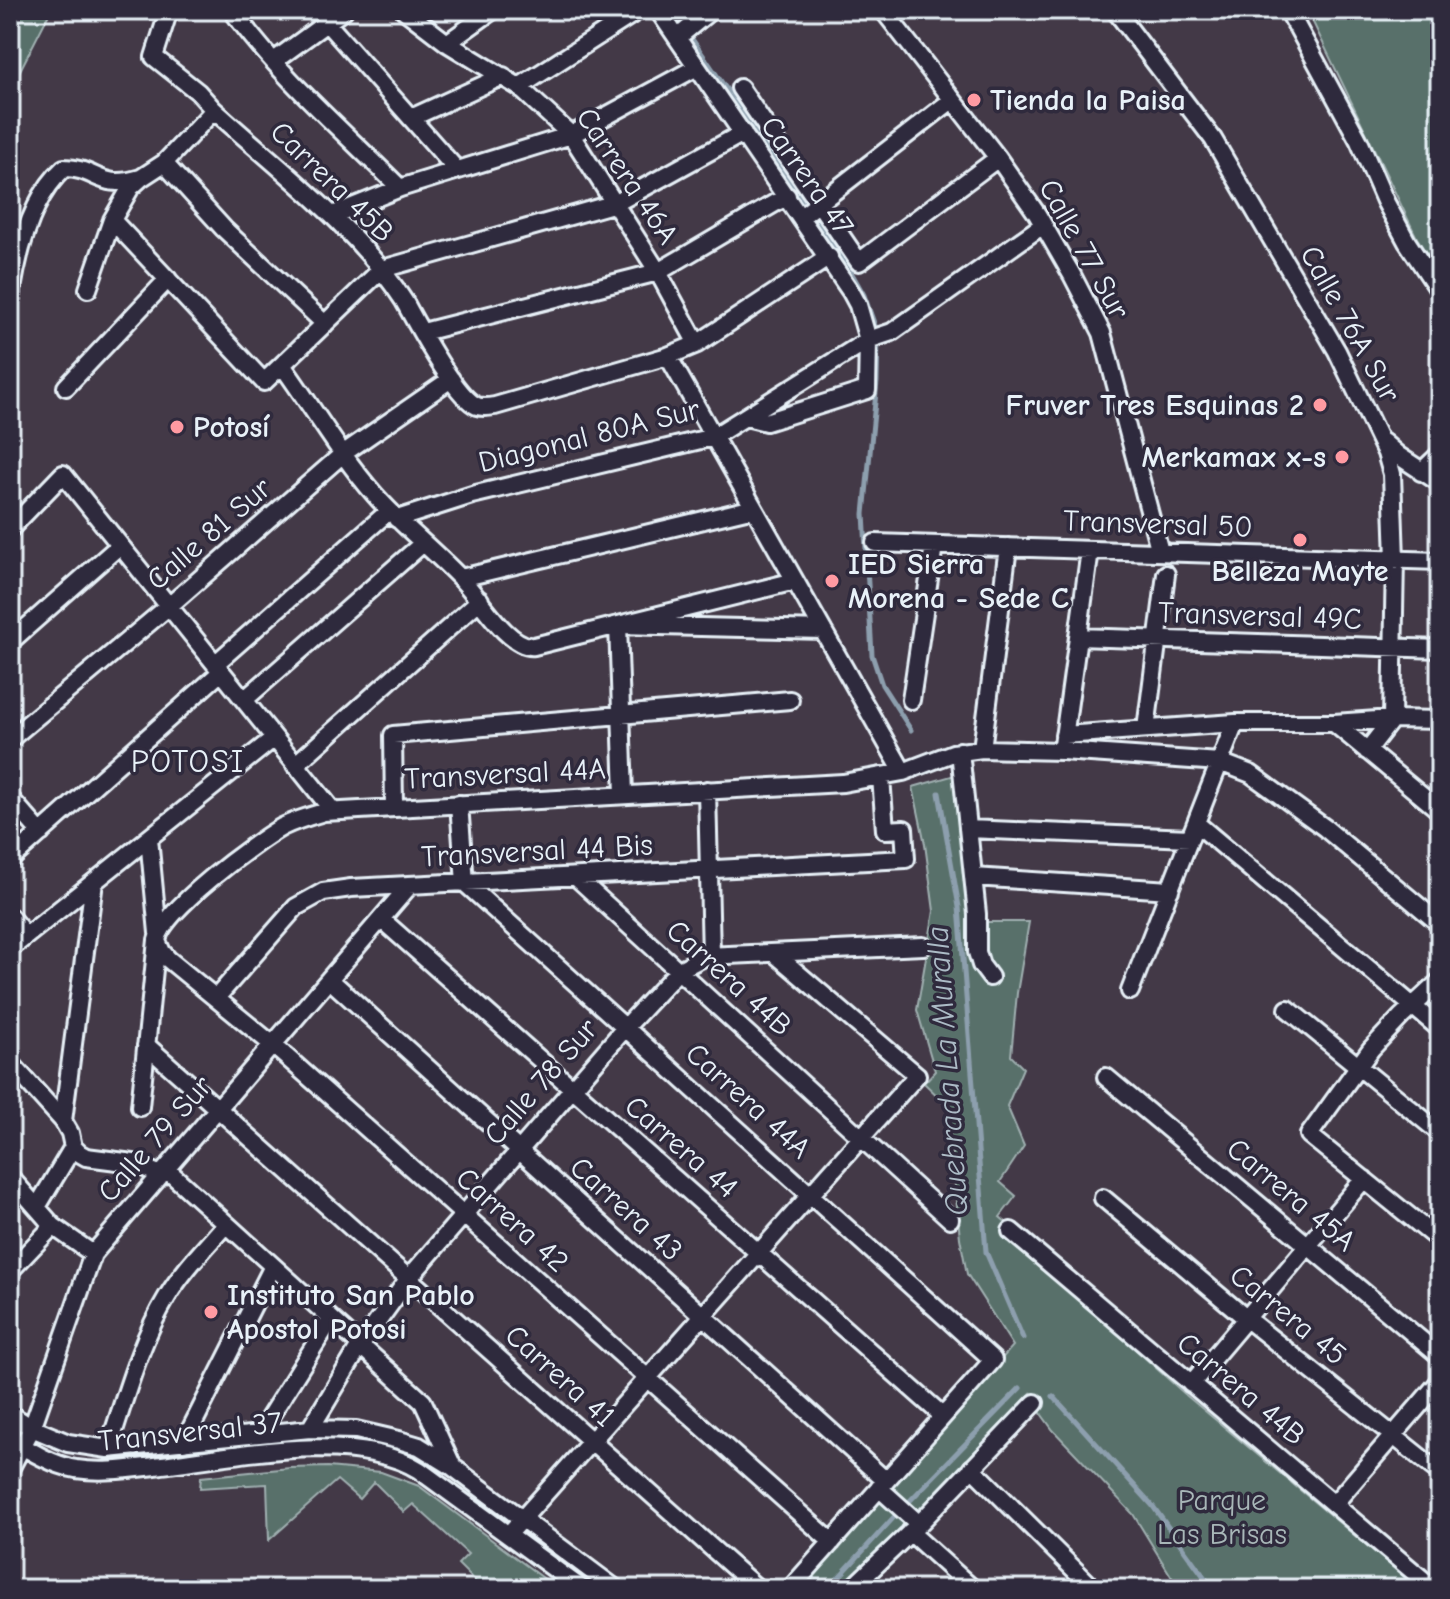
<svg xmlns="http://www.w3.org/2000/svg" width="1450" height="1599" viewBox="0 0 1450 1599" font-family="'Comic Neue',sans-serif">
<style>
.green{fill:#59706a;stroke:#a0b0b1;stroke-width:2}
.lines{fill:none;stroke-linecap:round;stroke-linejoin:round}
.stream{stroke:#8d9fae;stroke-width:5}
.minor-casing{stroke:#e8f1f8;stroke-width:22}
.minor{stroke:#2f2a3d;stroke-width:16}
.poi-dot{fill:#ff9aa2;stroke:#2f2a3d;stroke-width:3}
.labels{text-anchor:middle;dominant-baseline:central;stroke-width:7;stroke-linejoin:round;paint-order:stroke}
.poi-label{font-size:30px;font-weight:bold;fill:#e8f1f8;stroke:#2f2a3d;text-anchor:start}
.street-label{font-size:30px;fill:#e8f1f8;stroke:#2f2a3d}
.park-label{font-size:30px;fill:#a8b7b8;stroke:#2f2a3d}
.neighbourhood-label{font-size:32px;letter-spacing:2px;fill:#e8f1f8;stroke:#2f2a3d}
.water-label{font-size:32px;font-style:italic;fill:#acbbc6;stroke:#2f2a3d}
</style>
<rect width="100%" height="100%" fill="#433947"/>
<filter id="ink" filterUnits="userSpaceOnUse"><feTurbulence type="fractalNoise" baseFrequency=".0125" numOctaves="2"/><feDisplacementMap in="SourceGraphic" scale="16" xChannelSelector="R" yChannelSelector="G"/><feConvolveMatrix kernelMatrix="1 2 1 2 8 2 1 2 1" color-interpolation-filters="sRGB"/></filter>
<g filter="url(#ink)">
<path class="green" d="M 10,10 L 51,10 L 10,90 Z
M 1307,10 L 1440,10 L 1440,274 L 1417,238 Z
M 955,775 L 974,922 L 1029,922 L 1017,993 L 1011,1056 L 1023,1068 L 1007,1106 L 1024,1146 L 1000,1182 L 1016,1196 L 1000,1217 L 1048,1258 L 1042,1265 L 1187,1396 L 1419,1589 L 1179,1589 L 1133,1514 L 1053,1430 L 1042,1415 L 1031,1393 L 842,1589 L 799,1589 L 1013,1346 L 967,1274 L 960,1238 L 947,1105 L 924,1083 L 935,1071 L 917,1010 L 934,911 L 925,844 L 913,787 Z
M 328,1467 L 381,1472 L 419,1486 L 558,1589 L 483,1589 L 458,1564 L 468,1554 L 413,1504 L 404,1512 L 374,1482 L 359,1499 L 337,1480 L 269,1540 L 267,1484 L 200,1488 L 201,1477 L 290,1468 Z"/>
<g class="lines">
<path class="stream" d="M 672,10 L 847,265 L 864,295 L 878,334 L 877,382 L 864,514 L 872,655 L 882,685 L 911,730
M 939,793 L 959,907 L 986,1252 L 1023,1338
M 1053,1396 L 1152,1505 L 1213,1589
M 828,1589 L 895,1516 L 1020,1388"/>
<defs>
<path id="minor" d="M 169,10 L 154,57 L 198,92 L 214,110 C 281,171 355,225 404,301 C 417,324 455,397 477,406 C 483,408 489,407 495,406 L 668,356 L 697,344 L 829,257
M 232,10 C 279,76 343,131 400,188
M 404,10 L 447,43 L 519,87 L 571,135 L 658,272 L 697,344
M 658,10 L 851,292 L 858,305 L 868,340 L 867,390 L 766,422 L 746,417
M 883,10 L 998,158 L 1037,214 L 1072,275 L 1102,333 L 1160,552
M 1115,10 L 1213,139 L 1337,351 L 1386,453 L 1392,474 L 1395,559 L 1392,719 L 1367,751
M 1288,10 L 1359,141 L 1385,201 L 1407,242 L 1440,292
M 326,22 L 456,169
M 677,38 L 711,10
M 447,43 L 493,10
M 274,61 L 344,10
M 519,87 L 639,10
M 740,88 L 859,262 L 998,158
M 411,118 L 503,76
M 164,163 L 224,229 L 325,324
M 333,215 L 400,188 L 571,135 L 697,67
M 801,217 L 952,100
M 112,220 L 264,382 L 382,269 L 616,203 L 743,133
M 88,289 L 112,220 L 131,187 L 141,178 L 164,163 L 214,110
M 10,303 C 16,259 30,199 64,168 C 98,168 98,191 141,178
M 423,332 L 658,272 L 787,196
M 668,356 L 903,772
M 282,365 C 313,408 341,456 375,495 C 403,527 436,552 464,582 C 480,599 509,649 534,646 L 795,581
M 66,387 L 168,279
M 1383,442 L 1399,456 L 1440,483
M 1421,472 L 1440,454
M 397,519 L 472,495 L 713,437 L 868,340 L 892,332 L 1043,225
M 10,529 L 63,474 L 333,811
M 875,543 L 1440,561
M 461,578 L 754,508
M 1078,637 L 1440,649
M 10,642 L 120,545
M 215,664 L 389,511
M 244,700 L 422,544
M 911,700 L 934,545
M 1334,723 L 1440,811
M 1146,729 L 1166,574
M 1064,735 L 1235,723 L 1334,723 L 1392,719 L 1440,720
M 10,739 L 169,606 L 344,453 L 451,379
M 1063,745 L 1090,550
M 982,749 L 1008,547
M 960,751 L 977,914 L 977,952 L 981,965 L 990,977
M 295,765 L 480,600
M 707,790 L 711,956
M 624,795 L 618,625 L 823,630
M 10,798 L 41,833
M 459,804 L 465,883 L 993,1360 L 790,1589
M 394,808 L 393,735 L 790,700
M 1196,823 L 1440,1029
M 968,829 L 1190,838
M 149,838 L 158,933
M 10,860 L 221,672
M 576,877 L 950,1219
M 974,877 L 1170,890
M 10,917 L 26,936
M 381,919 L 943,1416
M 157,941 L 162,952 L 168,959 L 273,1045 L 832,1542
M 10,949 L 274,738
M 329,979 L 886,1481
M 1440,981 L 1401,1017 L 1371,1049 L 1309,1135 L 1440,1241
M 1130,991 L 1235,723
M 216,998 L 296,907 L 323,892 L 351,888 L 906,859 L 904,829 L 885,830 L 881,777
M 1288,1009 L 1440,1133
M 146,1045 L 758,1589
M 10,1062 L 63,1121 L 70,1133 L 73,1147 L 79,1153 L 86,1157 L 133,1163 L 161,1175
M 1106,1077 L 1440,1356
M 140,1107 L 157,940 C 163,910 254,843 282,827 C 296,820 310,816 324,812 L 843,783 L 903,772 L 953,753 L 982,749 L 1062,751 L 1220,762 L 1251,774 L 1325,828 L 1440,924
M 63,1121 L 94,882
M 166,1169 L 423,1402 L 453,1467
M 10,1177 L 53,1226 L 93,1254
M 1103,1198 L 1247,1319 L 1440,1473
M 37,1207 L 73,1147
M 1011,1231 L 1434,1589
M 10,1271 L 53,1226
M 1191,1384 L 1364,1179
M 10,1414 L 32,1428 L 68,1443 L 108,1449 L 310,1429 L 356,1430 L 399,1440 L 419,1446 L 453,1467 L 616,1589
M 310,1429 L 360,1346 L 409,1278 L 625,1028 L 679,970 L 706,956 L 923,946
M 259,1434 L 331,1319
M 10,1439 C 30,1451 53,1465 76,1469 C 103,1473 129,1469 155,1466 C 231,1457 352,1429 419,1470 L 582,1589
M 184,1442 L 273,1266
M 108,1449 C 125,1399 139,1343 167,1297 C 183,1270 206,1247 226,1224
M 972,1468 L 1094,1589
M 10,1469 L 32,1428 L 93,1254 L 410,885
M 879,1488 L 919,1524
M 1334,1504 L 1440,1381
M 910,1532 L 973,1589
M 508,1535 L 917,1075 L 774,953
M 851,1589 L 919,1524 L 1035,1403"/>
</defs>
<use href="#minor" class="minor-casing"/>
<use href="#minor" class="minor"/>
</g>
</g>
<g class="poi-dot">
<circle cx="974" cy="100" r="8"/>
<circle cx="1320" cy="405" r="8"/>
<circle cx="177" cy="427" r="8"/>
<circle cx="1342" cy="457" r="8"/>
<circle cx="1300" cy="540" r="8"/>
<circle cx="832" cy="581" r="8"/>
<circle cx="211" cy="1312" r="8"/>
</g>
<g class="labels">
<g class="poi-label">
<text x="990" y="100">Tienda la Paisa</text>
<text x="1304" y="405" text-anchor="end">Fruver Tres Esquinas 2</text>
<text x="193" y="427">Potosí</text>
<text x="1326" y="457" text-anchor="end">Merkamax x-s</text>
<text x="848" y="564">IED Sierra<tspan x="848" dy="34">Morena - Sede C</tspan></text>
<text x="1300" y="571" text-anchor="middle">Belleza Mayte</text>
<text x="227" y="1295">Instituto San Pablo<tspan x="227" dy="34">Apostol Potosi</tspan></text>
</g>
<g class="street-label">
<text transform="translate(627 176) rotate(56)">Carrera 46A</text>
<text transform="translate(807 176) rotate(55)">Carrera 47</text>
<text transform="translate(332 182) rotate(44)">Carrera 45B</text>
<text transform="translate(1084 249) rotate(61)">Calle 77 Sur</text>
<text transform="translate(1350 324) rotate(61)">Calle 76A Sur</text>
<text transform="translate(589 436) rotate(-14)">Diagonal 80A Sur</text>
<text transform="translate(1158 524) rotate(2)">Transversal 50</text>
<text transform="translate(209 534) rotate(-41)">Calle 81 Sur</text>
<text transform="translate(1260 616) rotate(2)">Transversal 49C</text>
<text transform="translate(505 774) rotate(-3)">Transversal 44A</text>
<text transform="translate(537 851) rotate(-3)">Transversal 44 Bis</text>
<text transform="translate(729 978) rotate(42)">Carrera 44B</text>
<text transform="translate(541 1082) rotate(-49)">Calle 78 Sur</text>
<text transform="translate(748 1101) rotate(42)">Carrera 44A</text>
<text transform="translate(155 1139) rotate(-49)">Calle 79 Sur</text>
<text transform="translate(681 1147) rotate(41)">Carrera 44</text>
<text transform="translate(1291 1195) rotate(40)">Carrera 45A</text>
<text transform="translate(626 1209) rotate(42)">Carrera 43</text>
<text transform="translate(512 1220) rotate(42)">Carrera 42</text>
<text transform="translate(1288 1315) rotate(39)">Carrera 45</text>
<text transform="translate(560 1376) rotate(42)">Carrera 41</text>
<text transform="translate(1241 1389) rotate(40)">Carrera 44B</text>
<text transform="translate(190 1432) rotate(-6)">Transversal 37</text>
</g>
<g class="park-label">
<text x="1222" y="1500">Parque<tspan x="1222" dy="34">Las Brisas</tspan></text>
</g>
<g class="neighbourhood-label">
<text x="188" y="761">POTOSI</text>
</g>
<g class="water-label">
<text transform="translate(947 1071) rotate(-94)">Quebrada La Muralla</text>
</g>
</g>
<rect width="1450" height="1599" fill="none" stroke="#2f2a3d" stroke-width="40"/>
<rect x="20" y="20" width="1410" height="1559" fill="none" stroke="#e8f1f8" stroke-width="3" filter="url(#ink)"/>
</svg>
